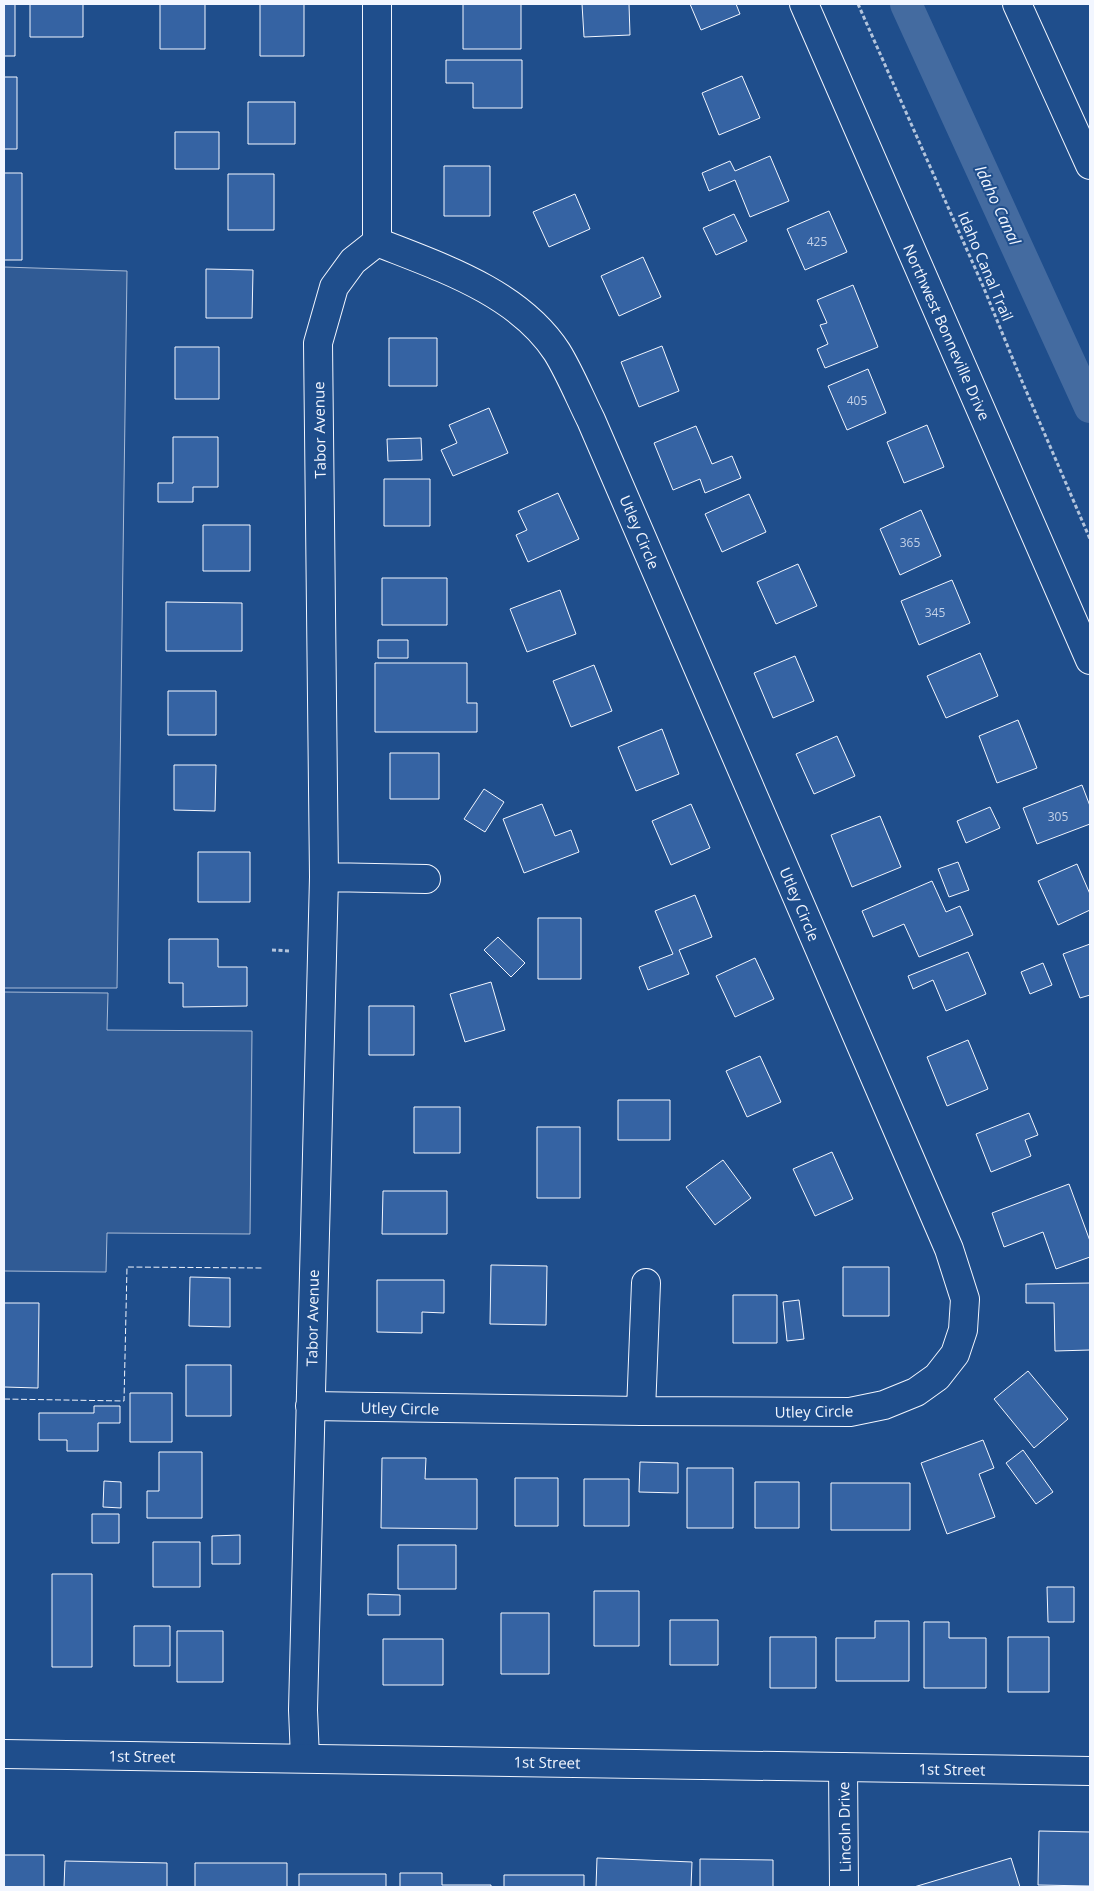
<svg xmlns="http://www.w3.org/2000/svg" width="1094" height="1891" viewBox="0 0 1094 1891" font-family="'Open Sans',sans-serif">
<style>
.built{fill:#305b95;stroke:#a8bbd7}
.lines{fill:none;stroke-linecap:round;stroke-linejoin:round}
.canal{stroke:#446ba0;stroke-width:32}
.building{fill:#3563a3;stroke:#f2f6ff}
.minor-casing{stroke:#f2f6ff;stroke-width:30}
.major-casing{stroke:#f2f6ff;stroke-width:30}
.path{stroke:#b3c4dc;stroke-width:3;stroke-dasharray:4 2.5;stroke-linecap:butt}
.minor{stroke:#1f4e8c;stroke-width:28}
.major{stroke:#1f4e8c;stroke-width:28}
.fence{stroke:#f2f6ff;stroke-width:1;stroke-dasharray:6 2.5;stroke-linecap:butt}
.labels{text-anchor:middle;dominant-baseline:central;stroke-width:4;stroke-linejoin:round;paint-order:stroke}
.number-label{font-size:12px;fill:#c3d1e8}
.street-label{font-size:15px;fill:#f2f6ff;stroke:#1f4e8c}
.water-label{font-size:16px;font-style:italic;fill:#f2f6ff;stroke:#1f4e8c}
</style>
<rect width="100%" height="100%" fill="#1f4e8c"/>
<path class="built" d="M 4,267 L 127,271 L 117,988 L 4,988 Z
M 4,992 L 108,993 L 107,1030 L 252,1031 L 250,1234 L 107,1233 L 106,1272 L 4,1271 Z"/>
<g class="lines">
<path class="canal" d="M 906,4 L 1090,407"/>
</g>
<path class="building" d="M 4,4 L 15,4 L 15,56 L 4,56 Z
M 30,4 L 83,4 L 83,37 L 30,37 Z
M 160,4 L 205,4 L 205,49 L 160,49 Z
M 260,4 L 304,4 L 304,56 L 260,56 Z
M 463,4 L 521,4 L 521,49 L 463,49 Z
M 582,4 L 629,4 L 630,35 L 584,37 Z
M 690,4 L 736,4 L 740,14 L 701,30 Z
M 446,60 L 522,60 L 522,108 L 473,108 L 473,83 L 446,83 Z
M 742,76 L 760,118 L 719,135 L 702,93 Z
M 4,77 L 17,77 L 17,149 L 4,149 Z
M 248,102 L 295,102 L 295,144 L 248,144 Z
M 175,132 L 219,132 L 219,169 L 175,169 Z
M 770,156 L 789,201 L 750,217 L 735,180 L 709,191 L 702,173 L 730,161 L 735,171 Z
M 444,166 L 490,166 L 490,216 L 444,216 Z
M 4,173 L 22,173 L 22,260 L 4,260 Z
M 228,174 L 274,174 L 274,230 L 228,230 Z
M 575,194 L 590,229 L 549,247 L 533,212 Z
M 829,211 L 847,252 L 805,270 L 787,229 Z
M 734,214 L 747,241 L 716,255 L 703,228 Z
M 643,257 L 661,297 L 619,316 L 601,276 Z
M 206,269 L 253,270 L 252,318 L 206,318 Z
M 853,285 L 878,347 L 825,368 L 817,349 L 828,344 L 820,325 L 827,323 L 817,300 Z
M 389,338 L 437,338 L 437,386 L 389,386 Z
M 662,346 L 679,391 L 639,407 L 621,362 Z
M 175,347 L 219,347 L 219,399 L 175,399 Z
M 868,369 L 886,413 L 847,430 L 828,386 Z
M 489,408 L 508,453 L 453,476 L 441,450 L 457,443 L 449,425 Z
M 927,425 L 944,467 L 904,483 L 887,442 Z
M 696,426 L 712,464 L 732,456 L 741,478 L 705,493 L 700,479 L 673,490 L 654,443 Z
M 173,437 L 218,437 L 218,487 L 193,487 L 193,502 L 158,502 L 158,483 L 173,483 Z
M 421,438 L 422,460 L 388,461 L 387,439 Z
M 384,479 L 430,479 L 430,526 L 384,526 Z
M 558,493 L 579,539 L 528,562 L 516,535 L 527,530 L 518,511 Z
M 749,494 L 766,532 L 722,552 L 705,514 Z
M 921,510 L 941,556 L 900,575 L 880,529 Z
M 203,525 L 250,525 L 250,571 L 203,571 Z
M 798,564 L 817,606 L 776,624 L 757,582 Z
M 382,578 L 447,578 L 447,625 L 382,625 Z
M 952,580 L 970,623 L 919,645 L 901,601 Z
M 560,590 L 576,634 L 527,652 L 510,609 Z
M 166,602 L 242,603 L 242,651 L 166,651 Z
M 378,640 L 408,640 L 408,658 L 378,658 Z
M 980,653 L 998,696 L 946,718 L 927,676 Z
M 795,656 L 814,701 L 773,718 L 754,673 Z
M 375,663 L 467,663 L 467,703 L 477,703 L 477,732 L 375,732 Z
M 594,665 L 612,711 L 571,727 L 553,681 Z
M 168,691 L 216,691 L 216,735 L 168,735 Z
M 1018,720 L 1037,768 L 997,783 L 979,736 Z
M 662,729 L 679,774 L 636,791 L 618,747 Z
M 837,736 L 855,776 L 814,794 L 796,754 Z
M 390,753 L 439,753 L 439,799 L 390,799 Z
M 174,765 L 216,765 L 215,811 L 174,810 Z
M 1082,785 L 1090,806 L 1090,824 L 1037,844 L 1023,808 Z
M 484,789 L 504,802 L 485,832 L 464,819 Z
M 542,804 L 555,836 L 571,830 L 579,852 L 524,873 L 503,819 Z
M 691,804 L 710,848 L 671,865 L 652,821 Z
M 990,807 L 1000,828 L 966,843 L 957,821 Z
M 880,816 L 901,867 L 852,887 L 831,835 Z
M 198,852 L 250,852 L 250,902 L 198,902 Z
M 958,862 L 969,890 L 949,897 L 938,869 Z
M 1077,864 L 1090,894 L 1090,910 L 1058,925 L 1038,881 Z
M 932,881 L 946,912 L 960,906 L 973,935 L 919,957 L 904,924 L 873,937 L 862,911 Z
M 695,895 L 712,937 L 679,950 L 689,974 L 648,990 L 639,967 L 673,954 L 655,911 Z
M 538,918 L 581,918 L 581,979 L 538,979 Z
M 498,937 L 525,963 L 511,977 L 484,950 Z
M 169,939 L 218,939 L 218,967 L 247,967 L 247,1006 L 183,1007 L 183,983 L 169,983 Z
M 1090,944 L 1090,995 L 1080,998 L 1063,954 Z
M 968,952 L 986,994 L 946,1011 L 933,980 L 913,989 L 908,976 Z
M 755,958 L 774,999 L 735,1017 L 716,976 Z
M 1043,963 L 1052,985 L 1030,994 L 1021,972 Z
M 491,982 L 505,1030 L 465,1042 L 450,994 Z
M 369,1006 L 414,1006 L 414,1055 L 369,1055 Z
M 968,1040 L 988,1089 L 947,1106 L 927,1057 Z
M 760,1056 L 781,1102 L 747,1117 L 726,1071 Z
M 618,1100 L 670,1100 L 670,1140 L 618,1140 Z
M 414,1107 L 460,1107 L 460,1153 L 414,1153 Z
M 1029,1113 L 1038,1135 L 1025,1140 L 1031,1156 L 991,1172 L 976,1134 Z
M 537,1127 L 580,1127 L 580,1198 L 537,1198 Z
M 832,1152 L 853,1199 L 815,1216 L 793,1169 Z
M 723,1160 L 751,1198 L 715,1225 L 686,1187 Z
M 1069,1184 L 1090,1241 L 1090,1257 L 1056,1269 L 1043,1232 L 1004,1247 L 992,1213 Z
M 383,1191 L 447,1191 L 447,1234 L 382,1234 Z
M 491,1265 L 547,1266 L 546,1325 L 490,1324 Z
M 843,1267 L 889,1267 L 889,1316 L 843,1316 Z
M 190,1277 L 230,1278 L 230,1327 L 189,1326 Z
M 377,1280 L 444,1280 L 444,1313 L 422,1312 L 422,1333 L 377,1332 Z
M 1090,1283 L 1090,1350 L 1055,1351 L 1054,1303 L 1026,1303 L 1026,1284 Z
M 733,1295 L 777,1295 L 777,1343 L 733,1343 Z
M 799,1300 L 804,1339 L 787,1341 L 783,1302 Z
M 4,1303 L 39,1303 L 38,1388 L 4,1387 Z
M 186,1365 L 231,1365 L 231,1416 L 186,1416 Z
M 1028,1371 L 1068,1419 L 1034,1448 L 994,1399 Z
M 130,1393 L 172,1393 L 172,1442 L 130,1442 Z
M 94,1406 L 120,1406 L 120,1423 L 98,1423 L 98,1451 L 67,1451 L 67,1440 L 39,1440 L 39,1413 L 94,1413 Z
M 983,1440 L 994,1468 L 979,1474 L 995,1517 L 947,1534 L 921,1463 Z
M 1023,1450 L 1053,1492 L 1036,1504 L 1006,1463 Z
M 159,1452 L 202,1452 L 202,1518 L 147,1518 L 147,1491 L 159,1491 Z
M 382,1458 L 426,1458 L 425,1479 L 477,1479 L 477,1529 L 381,1528 Z
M 640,1462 L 678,1463 L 678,1493 L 639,1492 Z
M 687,1468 L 733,1468 L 733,1528 L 687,1528 Z
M 515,1478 L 558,1478 L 558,1526 L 515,1526 Z
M 584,1479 L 629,1479 L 629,1526 L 584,1526 Z
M 104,1481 L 121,1482 L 121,1508 L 103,1507 Z
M 755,1482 L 799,1482 L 799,1528 L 755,1528 Z
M 831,1483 L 910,1483 L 910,1530 L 831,1530 Z
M 92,1514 L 119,1514 L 119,1543 L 92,1543 Z
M 240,1535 L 240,1564 L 212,1564 L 212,1536 Z
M 153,1542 L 200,1542 L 200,1587 L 153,1587 Z
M 398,1545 L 456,1545 L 456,1589 L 398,1589 Z
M 52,1574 L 92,1574 L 92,1667 L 52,1667 Z
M 1047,1587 L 1074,1587 L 1074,1622 L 1048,1622 Z
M 594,1591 L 639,1591 L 639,1646 L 594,1646 Z
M 368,1594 L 400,1595 L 400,1615 L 368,1615 Z
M 501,1613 L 549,1613 L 549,1674 L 501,1674 Z
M 670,1620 L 718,1620 L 718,1665 L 670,1665 Z
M 875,1621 L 909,1621 L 909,1681 L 836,1681 L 836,1638 L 875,1638 Z
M 924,1622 L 949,1622 L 949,1638 L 986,1638 L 986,1688 L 924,1688 Z
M 134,1626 L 170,1626 L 170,1666 L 134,1666 Z
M 177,1631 L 223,1631 L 223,1682 L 177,1682 Z
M 770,1637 L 816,1637 L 816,1688 L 770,1688 Z
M 1008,1637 L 1049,1637 L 1049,1692 L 1008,1692 Z
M 383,1639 L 443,1639 L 443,1685 L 383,1685 Z
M 1039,1831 L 1090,1832 L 1090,1886 L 1038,1885 Z
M 4,1855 L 44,1855 L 44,1887 L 4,1887 Z
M 597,1858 L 692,1862 L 691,1887 L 596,1887 Z
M 1011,1858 L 1020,1887 L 914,1887 Z
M 700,1859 L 773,1860 L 773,1887 L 700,1887 Z
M 65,1861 L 167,1863 L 167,1887 L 64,1887 Z
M 195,1863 L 287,1863 L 287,1887 L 195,1887 Z
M 400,1873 L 442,1873 L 442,1885 L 491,1885 L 491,1887 L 400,1887 Z
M 299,1874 L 386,1874 L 386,1887 L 299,1887 Z
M 504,1875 L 584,1875 L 584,1887 L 504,1887 Z"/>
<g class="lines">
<defs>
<path id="minor" d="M 804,4 L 1090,660
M 1017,4 L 1090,165
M 324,877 L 426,879
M 310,1406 L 641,1411 L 850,1412 L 884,1405 L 916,1392 L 937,1377 L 955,1354 L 963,1330 L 965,1299 L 949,1249 L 591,420 C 580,398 570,373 557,352 C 518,292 440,267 377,242
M 641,1411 L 646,1283
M 305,1758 L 303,1710 L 324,877 L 318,343 L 334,287 L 353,261 L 377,242 L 377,4
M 843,1767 L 844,1887"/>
<path id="major" d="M 4,1754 L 1090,1771"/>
</defs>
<use href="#minor" class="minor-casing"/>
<use href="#major" class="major-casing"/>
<path class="path" d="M 858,4 L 983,286 L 1021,379 L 1090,539
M 272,950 L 290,951"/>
<use href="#minor" class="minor"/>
<use href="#major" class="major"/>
<path class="fence" d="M 4,1399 L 124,1401 L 127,1267 L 263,1268"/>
</g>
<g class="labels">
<g class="number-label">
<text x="817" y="241">425</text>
<text x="857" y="400">405</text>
<text x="910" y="542">365</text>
<text x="935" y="612">345</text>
<text x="1058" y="816">305</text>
</g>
<g class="street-label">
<text transform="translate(986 266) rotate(67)">Idaho Canal Trail</text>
<text transform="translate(947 332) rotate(66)">Northwest Bonneville Drive</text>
<text transform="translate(319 430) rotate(-91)">Tabor Avenue</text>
<text transform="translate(640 532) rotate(67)">Utley Circle</text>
<text transform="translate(800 904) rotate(67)">Utley Circle</text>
<text transform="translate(312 1318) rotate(-89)">Tabor Avenue</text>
<text transform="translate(400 1408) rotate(1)">Utley Circle</text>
<text transform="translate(814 1411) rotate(-1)">Utley Circle</text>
<text transform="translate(142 1756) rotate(1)">1st Street</text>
<text transform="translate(547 1762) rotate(1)">1st Street</text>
<text transform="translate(952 1769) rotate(1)">1st Street</text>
<text transform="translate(844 1827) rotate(-91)">Lincoln Drive</text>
</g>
<g class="water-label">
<text transform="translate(998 205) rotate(65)">Idaho Canal</text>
</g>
</g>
<rect width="1094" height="1891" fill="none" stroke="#f2f6ff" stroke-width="10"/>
</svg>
